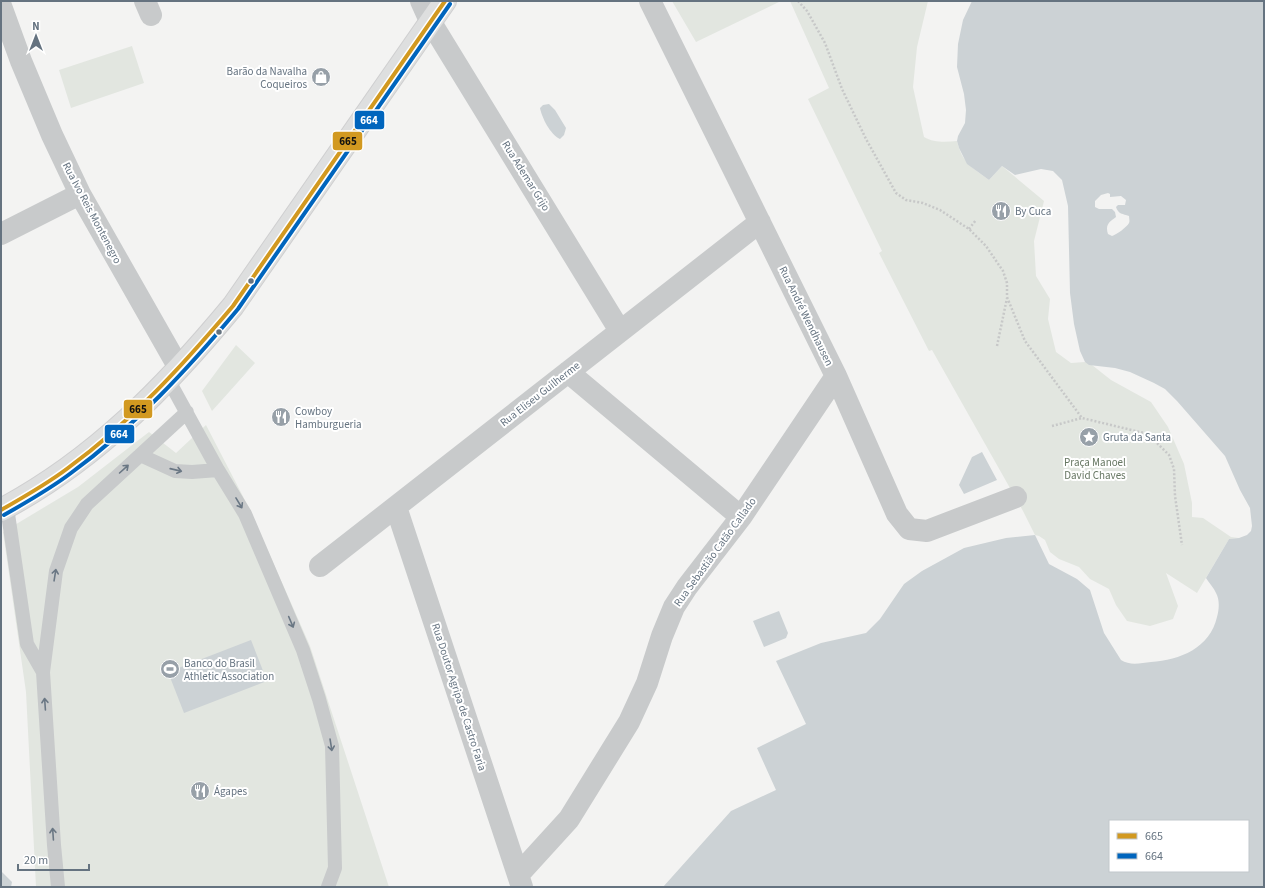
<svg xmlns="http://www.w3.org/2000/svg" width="1265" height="888" viewBox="0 0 1265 888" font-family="'Source Sans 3',sans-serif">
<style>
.green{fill:#e2e6e0}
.water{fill:#ccd2d5;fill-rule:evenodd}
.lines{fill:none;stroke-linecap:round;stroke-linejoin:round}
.primary-casing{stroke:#cfcfd0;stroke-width:24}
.path{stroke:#c7c8c8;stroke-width:2.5;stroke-dasharray:2 2;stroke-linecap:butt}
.service{stroke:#c8cacb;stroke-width:14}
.minor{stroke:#c8cacb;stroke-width:22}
.primary{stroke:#dedfdf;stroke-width:22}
.bus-1-casing{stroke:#fff;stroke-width:7}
.bus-2-casing{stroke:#fff;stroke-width:7}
.bus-1{stroke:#d29920;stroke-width:4}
.bus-2{stroke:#0065bd;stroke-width:4}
.oneway{stroke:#6a7784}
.bus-dot{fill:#657380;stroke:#fff;stroke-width:1.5}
.labels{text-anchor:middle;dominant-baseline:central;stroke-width:4;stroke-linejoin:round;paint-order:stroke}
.poi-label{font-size:11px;fill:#657380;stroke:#fff;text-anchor:start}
.street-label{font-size:11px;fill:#657380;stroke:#fff}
.park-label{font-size:11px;fill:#677763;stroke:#fff}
.line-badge{stroke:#fff;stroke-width:1.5}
.badge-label{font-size:11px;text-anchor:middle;font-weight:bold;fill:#fff}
.pale-badge-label{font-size:11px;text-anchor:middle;font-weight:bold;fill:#111}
</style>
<rect width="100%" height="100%" fill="#f3f3f2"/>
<path class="green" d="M 672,1 L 781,1 L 696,42 Z
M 790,1 L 928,1 L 917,47 L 913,87 L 924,137 C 934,143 946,142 957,141 C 962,163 973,168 989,180 L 1002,166 L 1044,201 L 1034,241 L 1036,276 L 1050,299 L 1048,319 L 1056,352 L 1071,363 L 1085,362 L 1092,365 L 1111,380 L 1151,402 L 1168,427 L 1184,464 L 1192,503 L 1192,517 L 1203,518 L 1231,537 L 1239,538 L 1229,539 L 1197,593 L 1166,573 L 1178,606 L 1173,619 L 1150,626 L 1127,621 L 1116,605 L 1109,589 L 1090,579 L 1079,567 L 1059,559 L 1050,552 L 1045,540 L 1039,536 L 1035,535 L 1023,511 L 932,350 L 929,351 L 879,253 L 882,251 L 808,99 L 829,88 Z
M 132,46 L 144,83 L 71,108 L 59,70 Z
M 236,345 L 255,363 L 212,411 L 202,391 Z
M 206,425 L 249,508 L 310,646 L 389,887 L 36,887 L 26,692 L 3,532 L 78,487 L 149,432 L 176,453 Z"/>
<path class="water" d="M 972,1 L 1264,1 L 1264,887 L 663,887 L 731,811 L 776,790 L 757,748 L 806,724 L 776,661 L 821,643 L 866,633 L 880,619 L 904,584 L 922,571 L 964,548 L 1006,538 L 1035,535 L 1049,564 L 1077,579 L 1090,590 L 1104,633 L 1121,660 C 1130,666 1141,663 1151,662 C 1180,660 1210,648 1217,617 C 1219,610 1220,600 1216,593 C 1214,588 1209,583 1206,578 L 1229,539 L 1239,538 L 1247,535 L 1251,531 L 1252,526 L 1250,508 L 1240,490 L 1225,456 L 1177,401 L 1165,389 L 1154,383 L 1130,372 L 1115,368 L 1089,365 L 1085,362 L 1080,351 L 1074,324 L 1070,293 L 1068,206 L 1062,180 L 1053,171 L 1041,169 L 1015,175 L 1002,166 L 989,180 L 967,164 L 959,148 L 957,141 L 958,136 L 965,123 L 966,110 L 964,94 L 957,67 L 958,44 L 963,20 ZM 1108,193 L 1110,194 L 1110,197 L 1121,196 L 1126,200 L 1125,205 L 1118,205 L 1116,207 C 1118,214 1123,214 1129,216 C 1129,218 1130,221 1129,223 C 1127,227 1116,235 1112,236 L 1108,234 C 1105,225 1109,222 1116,217 L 1115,212 L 1112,209 L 1099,209 L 1095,207 L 1095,201 L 1101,195 ZM 1110,821 L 1248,821 L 1248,871 L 1110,871 Z
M 549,104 L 555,110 L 566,128 L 564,135 L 560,139 C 550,134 542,118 540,108 L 543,105 Z
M 982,452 L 997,480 L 964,494 L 959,485 L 972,457 Z
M 779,611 L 788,633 L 786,638 L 764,647 L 753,621 Z
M 251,640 L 267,681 L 184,713 L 168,672 Z
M 1,871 L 12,882 L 11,887 L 1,887 Z"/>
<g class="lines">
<defs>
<path id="primary" d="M 1,510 C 95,460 166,387 233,306 L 445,1"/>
</defs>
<use href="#primary" class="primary-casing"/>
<path class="path" d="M 798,1 L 807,11 L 825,43 L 842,89 L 866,139 L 896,193 L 906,200 L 923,203 L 940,210 L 969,229 L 986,246 L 1003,271 L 1007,283 L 1007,297 L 1025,341 L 1082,418 L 1148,434 L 1169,455 L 1174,469 L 1175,496 L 1182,545
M 969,229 L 976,220
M 997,346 L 1007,298
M 1052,426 L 1082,418"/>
<path class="service" d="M 168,379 L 218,470 L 245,514 L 303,650 L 319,699 L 332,746 L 335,868 L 328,887
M 140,455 L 175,471 L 192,472 L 218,470
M 7,507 L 27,644 L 43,672
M 58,887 L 54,845 L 43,672 L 56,571 L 71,528 L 87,504 L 187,412"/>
<path class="minor" d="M 145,1 L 151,15
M 421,1 L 430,21 L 620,331
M 650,1 L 836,376 L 897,514 L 909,529 L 927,531 L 1016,497
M 1,6 L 21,61 L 52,135 L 80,194 L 179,368
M 1,234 L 80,194
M 568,372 L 741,517
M 396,507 L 522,887
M 320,566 L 760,222
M 518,875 L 569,819 L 629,722 L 647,683 L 662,636 L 674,607 L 687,587 L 741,517 L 836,376"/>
<use href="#primary" class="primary"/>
<defs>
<path id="bus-1" d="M 1,510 C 24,497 47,484 68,468 C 131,422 183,365 233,306 L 445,1"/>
<path id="bus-2" d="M 4,515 C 27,502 50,489 71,473 C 134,427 188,369 238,309 L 450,4"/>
</defs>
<use href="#bus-1" class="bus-1-casing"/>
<use href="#bus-2" class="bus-2-casing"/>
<use href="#bus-1" class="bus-1"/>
<use href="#bus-2" class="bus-2"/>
</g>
<defs><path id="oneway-shaft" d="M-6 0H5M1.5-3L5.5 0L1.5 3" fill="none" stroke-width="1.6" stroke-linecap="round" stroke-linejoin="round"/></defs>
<g class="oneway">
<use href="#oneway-shaft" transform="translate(124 469) rotate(-42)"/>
<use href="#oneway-shaft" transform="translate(176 470) rotate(13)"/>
<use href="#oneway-shaft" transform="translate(239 503) rotate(59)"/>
<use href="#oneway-shaft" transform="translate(55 575) rotate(-81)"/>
<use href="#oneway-shaft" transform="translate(291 622) rotate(67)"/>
<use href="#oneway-shaft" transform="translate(45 704) rotate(-94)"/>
<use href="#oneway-shaft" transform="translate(331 745) rotate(81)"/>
<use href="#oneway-shaft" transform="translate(53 834) rotate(-94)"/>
</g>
<defs>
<symbol id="shop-disc" viewBox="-11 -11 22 22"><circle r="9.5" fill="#97a0a8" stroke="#fff"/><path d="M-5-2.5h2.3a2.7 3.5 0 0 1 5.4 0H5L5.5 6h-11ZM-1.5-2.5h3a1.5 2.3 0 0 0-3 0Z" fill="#fff"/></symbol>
<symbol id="restaurant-disc" viewBox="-11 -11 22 22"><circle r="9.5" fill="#97a0a8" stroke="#fff"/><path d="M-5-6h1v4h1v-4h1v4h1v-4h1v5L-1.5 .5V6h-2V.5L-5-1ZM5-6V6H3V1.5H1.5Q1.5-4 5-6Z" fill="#fff"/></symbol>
<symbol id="sight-disc" viewBox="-11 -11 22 22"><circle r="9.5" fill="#97a0a8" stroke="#fff"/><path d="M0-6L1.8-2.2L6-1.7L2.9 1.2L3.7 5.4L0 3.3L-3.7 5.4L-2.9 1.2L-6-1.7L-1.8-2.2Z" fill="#fff"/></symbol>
<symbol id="stadium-disc" viewBox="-11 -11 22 22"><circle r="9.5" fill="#97a0a8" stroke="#fff"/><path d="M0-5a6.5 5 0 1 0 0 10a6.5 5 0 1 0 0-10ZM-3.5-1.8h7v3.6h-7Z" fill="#fff"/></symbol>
</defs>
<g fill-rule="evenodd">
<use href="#shop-disc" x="310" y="66" width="22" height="22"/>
<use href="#restaurant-disc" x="990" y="200" width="22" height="22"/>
<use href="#restaurant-disc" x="270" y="406" width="22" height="22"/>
<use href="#sight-disc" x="1078" y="426" width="22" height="22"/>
<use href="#stadium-disc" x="159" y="658" width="22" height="22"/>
<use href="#restaurant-disc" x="189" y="780" width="22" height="22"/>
</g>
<g class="bus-dot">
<circle cx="251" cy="281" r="3.5"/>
<circle cx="219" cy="332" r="3.5"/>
</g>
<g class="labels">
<g class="poi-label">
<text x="307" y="71" text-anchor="end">Barão da Navalha<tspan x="307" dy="13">Coqueiros</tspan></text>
<text x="1015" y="211">By Cuca</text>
<text x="295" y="411">Cowboy<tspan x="295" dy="13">Hamburgueria</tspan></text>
<text x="1103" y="437">Gruta da Santa</text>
<text x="184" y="663">Banco do Brasil<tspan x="184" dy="13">Athletic Association</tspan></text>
<text x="214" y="791">Ágapes</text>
</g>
<g class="street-label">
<text transform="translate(526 176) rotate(58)">Rua Ademar Grijo</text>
<text transform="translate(92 213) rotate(62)">Rua Ivo Reis Montenegro</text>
<text transform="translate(806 316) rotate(64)">Rua André Wendhausen</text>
<text transform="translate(540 394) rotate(-38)">Rua Eliseu Guilherme</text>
<text transform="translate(715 552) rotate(-54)">Rua Sebastião Catão Callado</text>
<text transform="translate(459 697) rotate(72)">Rua Doutor Agripa de Castro Faria</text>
</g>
<g class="park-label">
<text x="1095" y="462">Praça Manoel<tspan x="1095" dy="13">David Chaves</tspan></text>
</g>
</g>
<g class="line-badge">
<rect x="354" y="110" width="31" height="20" rx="4" fill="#0065bd"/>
<rect x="332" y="131" width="31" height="20" rx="4" fill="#d29920"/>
<rect x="123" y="399" width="30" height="20" rx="4" fill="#d29920"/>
<rect x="104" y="424" width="31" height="20" rx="4" fill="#0065bd"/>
</g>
<g class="badge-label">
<text x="369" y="124">664</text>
<text x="119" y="438">664</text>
</g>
<g class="pale-badge-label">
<text x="348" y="145">665</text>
<text x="138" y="413">665</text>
</g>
<rect width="1265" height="888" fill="none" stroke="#657380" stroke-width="4"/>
<rect x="1109" y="820" width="140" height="52" fill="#ffffff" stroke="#c1c7cc"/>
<rect x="1117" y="833" width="20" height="6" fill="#d29920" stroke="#c1c7cc"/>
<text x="1145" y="840" font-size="12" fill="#657380">665</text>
<rect x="1117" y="853" width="20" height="6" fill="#0065bd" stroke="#c1c7cc"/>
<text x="1145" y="860" font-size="12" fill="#657380">664</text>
<g transform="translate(36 36)" stroke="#ffffff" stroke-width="3" paint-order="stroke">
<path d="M0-3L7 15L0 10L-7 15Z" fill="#657380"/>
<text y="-6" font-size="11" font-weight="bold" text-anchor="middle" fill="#657380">N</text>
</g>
<path d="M18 864v6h71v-6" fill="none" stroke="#657380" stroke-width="2"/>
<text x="24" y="864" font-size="12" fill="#657380" stroke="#ffffff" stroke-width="3" paint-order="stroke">20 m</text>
</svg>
